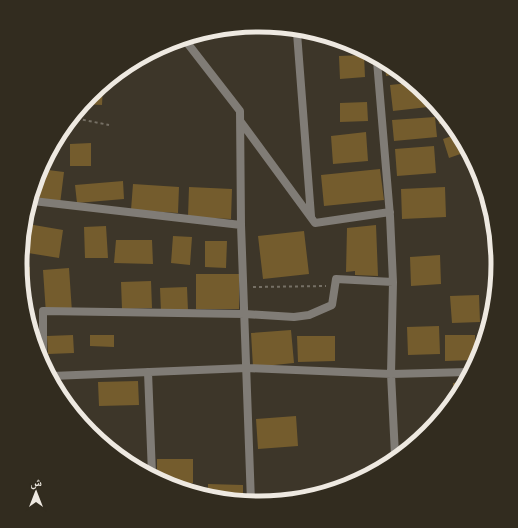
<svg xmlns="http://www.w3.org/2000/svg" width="518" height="528" viewBox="0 0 518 528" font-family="Jost,'Noto Naskh Arabic',sans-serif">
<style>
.building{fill:#745c2d}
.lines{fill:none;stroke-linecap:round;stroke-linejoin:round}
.path{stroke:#767065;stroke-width:2;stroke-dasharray:3 3;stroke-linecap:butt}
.minor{stroke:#807c76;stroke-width:8}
.rim{fill:none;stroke:#eee9e1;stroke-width:5}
</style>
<rect width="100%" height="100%" fill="#3d3629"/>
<path class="building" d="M 334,40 L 351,43 L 355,46 L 334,46 Z
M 364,55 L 365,77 L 340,79 L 339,56 Z
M 385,66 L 386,67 L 397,74 L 386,76 Z
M 409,83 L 426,94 L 428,107 L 393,111 L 390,85 Z
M 103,86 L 102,105 L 84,104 L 90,95 Z
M 367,102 L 368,121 L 340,122 L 340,103 Z
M 437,108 L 438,110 L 447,123 L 439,124 Z
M 435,117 L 437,137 L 394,141 L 392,120 Z
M 366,132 L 368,161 L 333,164 L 331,136 Z
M 455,135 L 466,152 L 449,158 L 443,139 Z
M 91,143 L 91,166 L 70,166 L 70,144 Z
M 434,146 L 436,173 L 397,176 L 395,149 Z
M 40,169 L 64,172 L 60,204 L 33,201 Z
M 380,169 L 384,200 L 324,206 L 321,175 Z
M 123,181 L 124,199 L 77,203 L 75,185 Z
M 133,184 L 179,187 L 178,213 L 131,210 Z
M 189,187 L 232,189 L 231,219 L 188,217 Z
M 445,187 L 446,217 L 402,219 L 401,189 Z
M 28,224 L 63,230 L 59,258 L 22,252 Z
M 376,225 L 378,276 L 355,275 L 355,271 L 346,272 L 347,228 Z
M 106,226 L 108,258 L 85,258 L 84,227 Z
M 304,231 L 309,274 L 263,279 L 258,236 Z
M 173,236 L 192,237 L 190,265 L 171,263 Z
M 116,240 L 152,240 L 153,264 L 114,263 Z
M 205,241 L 227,241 L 226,268 L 205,267 Z
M 440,255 L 441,284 L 411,286 L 410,257 Z
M 21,267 L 30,267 L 30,290 L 25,290 Z
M 69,268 L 72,312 L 46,314 L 43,270 Z
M 196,274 L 239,274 L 239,309 L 196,309 Z
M 151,281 L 152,308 L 122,309 L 121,282 Z
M 187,287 L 188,311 L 161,312 L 160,288 Z
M 479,295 L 480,322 L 452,323 L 450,296 Z
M 439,326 L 440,354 L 408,355 L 407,327 Z
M 291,330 L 294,363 L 253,367 L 251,333 Z
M 73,335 L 74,353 L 48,354 L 47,336 Z
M 90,335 L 114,335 L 114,347 L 90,346 Z
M 445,335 L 475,335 L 475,360 L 445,361 Z
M 297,336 L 335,336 L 335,361 L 298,362 Z
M 138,381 L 139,405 L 99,406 L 98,382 Z
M 462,382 L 460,384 L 454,394 L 453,383 Z
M 296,416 L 298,446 L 258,449 L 256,419 Z
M 157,459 L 193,459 L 193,483 L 164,483 L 157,478 Z
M 208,484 L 243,485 L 243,500 L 208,493 Z"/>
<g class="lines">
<path class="path" d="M 72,123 L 79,119 L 109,125
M 253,287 L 326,286"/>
<path class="minor" d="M 297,33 L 311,216
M 185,40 L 240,111 L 241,225 L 251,502
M 377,61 L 390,216 L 393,282 L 391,374 L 395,455
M 241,122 L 315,223 L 390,212
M 33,201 L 241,225
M 494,245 L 494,283
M 43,363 L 43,311 L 245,314 L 294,317 L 309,315 L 332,305 L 336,279 L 393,282
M 148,372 L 152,474
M 52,376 L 247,368 L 391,374 L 469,372"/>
</g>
<path d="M0 0H518V528H0ZM27 264a232 232 0 1 1 464 0a232 232 0 1 1-464 0Z" fill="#322c1f" fill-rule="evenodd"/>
<path class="rim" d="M27 264a232 232 0 1 1 464 0a232 232 0 1 1-464 0Z"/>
<g transform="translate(36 492)" stroke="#322c1f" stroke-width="3" paint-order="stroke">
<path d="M0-3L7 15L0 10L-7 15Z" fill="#eee9e1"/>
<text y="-6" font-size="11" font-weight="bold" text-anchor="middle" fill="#eee9e1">ش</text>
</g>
</svg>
